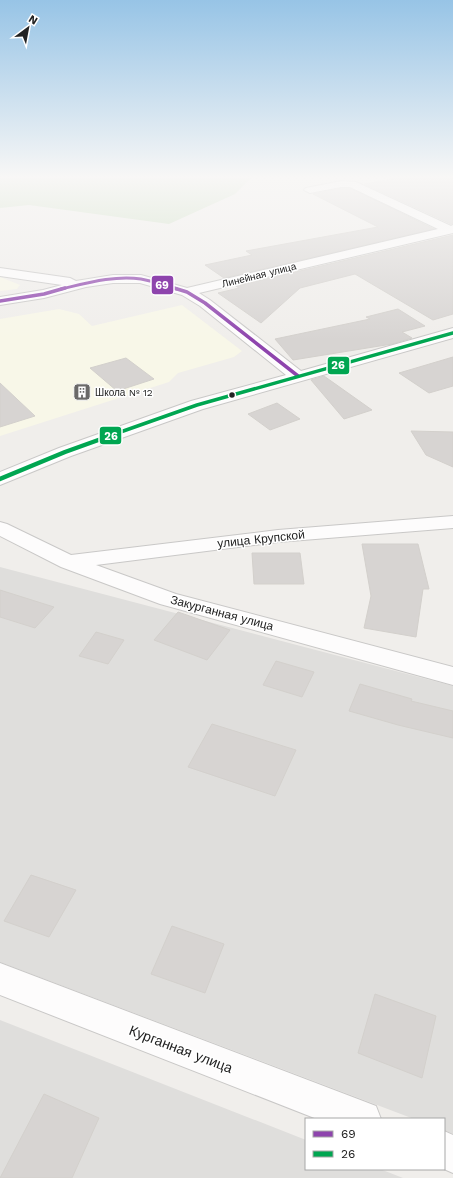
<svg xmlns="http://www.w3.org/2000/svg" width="453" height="1178" viewBox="0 0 453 1178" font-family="'Work Sans',sans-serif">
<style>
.residential{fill:#dfdedc}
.education{fill:#f8f7e8}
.forest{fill:#cbdec1}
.building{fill:#d7d4d2;stroke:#d3d0cc}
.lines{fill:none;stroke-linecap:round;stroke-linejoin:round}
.minor-casing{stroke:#c9c8c7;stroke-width:2}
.minor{fill:#fdfcfc;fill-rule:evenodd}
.bus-1-far1-casing{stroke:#fff;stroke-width:4.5}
.bus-1-casing{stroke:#fff;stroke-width:5.5}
.bus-2-far1-casing{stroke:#fff;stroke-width:5.5}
.bus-2-casing{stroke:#fff;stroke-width:8}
.bus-1-far1{stroke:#8e44ad;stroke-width:3}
.bus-1{stroke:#8e44ad;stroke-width:3.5}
.bus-2-far1{stroke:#00a651;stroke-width:3.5}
.bus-2{stroke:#00a651;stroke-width:4.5}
.bus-dot{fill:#222;stroke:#fff;stroke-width:1.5}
.labels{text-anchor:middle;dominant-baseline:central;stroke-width:3;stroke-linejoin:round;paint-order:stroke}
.far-street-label{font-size:10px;fill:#222;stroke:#fff}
.far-poi-label{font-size:10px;fill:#222;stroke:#fff;text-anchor:start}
.street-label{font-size:12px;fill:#222;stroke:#fff}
.near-street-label{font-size:14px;fill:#222;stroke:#fff}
.line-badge{stroke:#fff;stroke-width:1.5}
.badge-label{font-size:11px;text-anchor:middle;font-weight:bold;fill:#fff}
</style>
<rect width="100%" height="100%" fill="#f0eeeb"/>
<path class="residential" d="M 0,567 L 453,686 L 453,1134 L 444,1130 L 444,1119 L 414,1119 L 0,962 Z
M 0,1020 L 306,1140 L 306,1169 L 380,1169 L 403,1178 L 0,1178 Z"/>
<path class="education" d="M 0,277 L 20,285 L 17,289 L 0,291 Z
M 182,305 L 242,351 L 234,357 L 178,373 L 169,382 L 0,436 L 0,319 L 59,309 L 79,314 L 92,326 Z"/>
<path class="forest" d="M 0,176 L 253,176 L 235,194 L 169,224 L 29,205 L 0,208 Z"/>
<path class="building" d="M 410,176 L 453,176 L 453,224 L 451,224 L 364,184 Z
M 342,188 L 350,188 L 434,229 L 224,278 L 205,265 L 252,255 L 246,251 L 378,227 L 313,194 Z
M 453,235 L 453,314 L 433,320 L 355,274 L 300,288 L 261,323 L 218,293 L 239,288 L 236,286 Z
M 398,309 L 425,326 L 402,332 L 412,338 L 392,344 L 293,360 L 275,339 L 370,319 L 366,317 Z
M 453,357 L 453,386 L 429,393 L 399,373 Z
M 126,358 L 154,379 L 117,391 L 90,368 Z
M 324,376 L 372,410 L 344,419 L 311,380 Z
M 0,383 L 35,416 L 0,427 Z
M 277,403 L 300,419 L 270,430 L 248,414 Z
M 411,431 L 453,432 L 453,467 L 426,455 Z
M 362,544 L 418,544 L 429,589 L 423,589 L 416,637 L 364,628 L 371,596 Z
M 252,553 L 300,553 L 304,584 L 254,584 Z
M 0,590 L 54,607 L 35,628 L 0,617 Z
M 178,612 L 230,630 L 207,660 L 154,640 Z
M 96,632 L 124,640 L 108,664 L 79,656 Z
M 276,661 L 314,672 L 302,697 L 263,685 Z
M 360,684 L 412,699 L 411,701 L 453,711 L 453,738 L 398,725 L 349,711 Z
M 212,724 L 296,750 L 275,796 L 188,767 Z
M 31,875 L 76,890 L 49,937 L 4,921 Z
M 172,926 L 224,944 L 205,993 L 151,974 Z
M 375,994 L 436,1016 L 422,1078 L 358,1053 Z
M 44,1094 L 99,1118 L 72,1178 L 0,1178 Z"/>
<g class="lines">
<defs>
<path id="minor" d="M 341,181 L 356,182 L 451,226 L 453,225 L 453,233 L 199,293 L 210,300 L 301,371 L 453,328 L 453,338 L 203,409 L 71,456 L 0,485 L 0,472 L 59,448 L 191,401 L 286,375 L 200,306 L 182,295 L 140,283 L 113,283 L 86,287 L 44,298 L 0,305 L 0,297 L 43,290 L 62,285 L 0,276 L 0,268 L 70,278 L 76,281 L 113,275 L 141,275 L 187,288 L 438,229 L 350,187 L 341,187 L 310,193 L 304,190 L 306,188 Z
M 453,516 L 453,528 L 278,542 L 96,565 L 176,594 L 453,667 L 453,685 L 160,604 L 61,567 L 0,536 L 0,522 L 7,524 L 71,555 L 278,530 Z
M 0,963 L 363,1101 L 376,1106 L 381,1119 L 317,1119 L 0,995 Z
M 444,1131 L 453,1135 L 453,1173 L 444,1169 Z"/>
</defs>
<use href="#minor" class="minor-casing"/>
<use href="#minor" class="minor"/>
<defs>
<path id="bus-1-far1" d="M 61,289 C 87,283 115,275 141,279 C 153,281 166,286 177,289"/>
<path id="bus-1" d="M 174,288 L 187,292 L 205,303 L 298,376
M 0,301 L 44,294 L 65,288"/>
<path id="bus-2-far1" d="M 112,435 L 197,405 L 453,333"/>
<path id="bus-2" d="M 0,479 L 65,452 L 115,434"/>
</defs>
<use href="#bus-1-far1" class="bus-1-far1-casing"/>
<use href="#bus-1" class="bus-1-casing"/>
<use href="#bus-2-far1" class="bus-2-far1-casing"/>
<use href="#bus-2" class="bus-2-casing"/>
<use href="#bus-1-far1" class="bus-1-far1"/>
<use href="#bus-1" class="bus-1"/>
<use href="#bus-2-far1" class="bus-2-far1"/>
<use href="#bus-2" class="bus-2"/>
</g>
<linearGradient id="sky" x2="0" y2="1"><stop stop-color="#97c4e6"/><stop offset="0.52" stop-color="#f8f7f6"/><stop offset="1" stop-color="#f8f7f6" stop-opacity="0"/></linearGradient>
<rect width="453" height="340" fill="url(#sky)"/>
<defs>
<symbol id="building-square" viewBox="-11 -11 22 22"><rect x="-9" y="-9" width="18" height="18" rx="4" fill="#6a6968" stroke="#fff"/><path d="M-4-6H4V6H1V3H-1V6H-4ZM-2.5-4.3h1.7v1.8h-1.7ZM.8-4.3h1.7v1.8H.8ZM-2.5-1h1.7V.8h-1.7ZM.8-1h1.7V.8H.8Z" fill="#fff"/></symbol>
</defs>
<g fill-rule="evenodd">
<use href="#building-square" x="72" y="382" width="20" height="20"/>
</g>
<circle class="bus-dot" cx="232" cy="395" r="3.5"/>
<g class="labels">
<g class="far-street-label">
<text transform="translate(259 275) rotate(-14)">Линейная улица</text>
</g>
<g class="far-poi-label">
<text x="95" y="392">Школа № 12</text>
</g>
<g class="street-label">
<text transform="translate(261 539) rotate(-6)">улица Крупской</text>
<text transform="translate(222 613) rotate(15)">Закурганная улица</text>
</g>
<g class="near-street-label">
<text transform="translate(181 1049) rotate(21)">Курганная улица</text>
</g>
</g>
<g class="line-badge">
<rect x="151" y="275" width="23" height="20" rx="4" fill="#8e44ad"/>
<rect x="327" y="356" width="23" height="19" rx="4" fill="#00a651"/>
<rect x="99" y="426" width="23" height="19" rx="4" fill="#00a651"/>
</g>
<g class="badge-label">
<text x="162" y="289">69</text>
<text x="338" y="369">26</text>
<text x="111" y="440">26</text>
</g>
<rect x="305" y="1118" width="140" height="52" fill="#ffffff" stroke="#a7a7a7"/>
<rect x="313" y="1131" width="20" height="6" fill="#8e44ad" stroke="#a7a7a7"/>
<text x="341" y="1138" font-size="12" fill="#222222">69</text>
<rect x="313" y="1151" width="20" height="6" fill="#00a651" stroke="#a7a7a7"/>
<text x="341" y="1158" font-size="12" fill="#222222">26</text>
<g transform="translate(28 28) rotate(32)" stroke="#ffffff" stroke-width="3" paint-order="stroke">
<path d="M0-3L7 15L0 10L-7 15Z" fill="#222222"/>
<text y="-6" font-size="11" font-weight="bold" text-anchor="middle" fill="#222222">N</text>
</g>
</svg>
